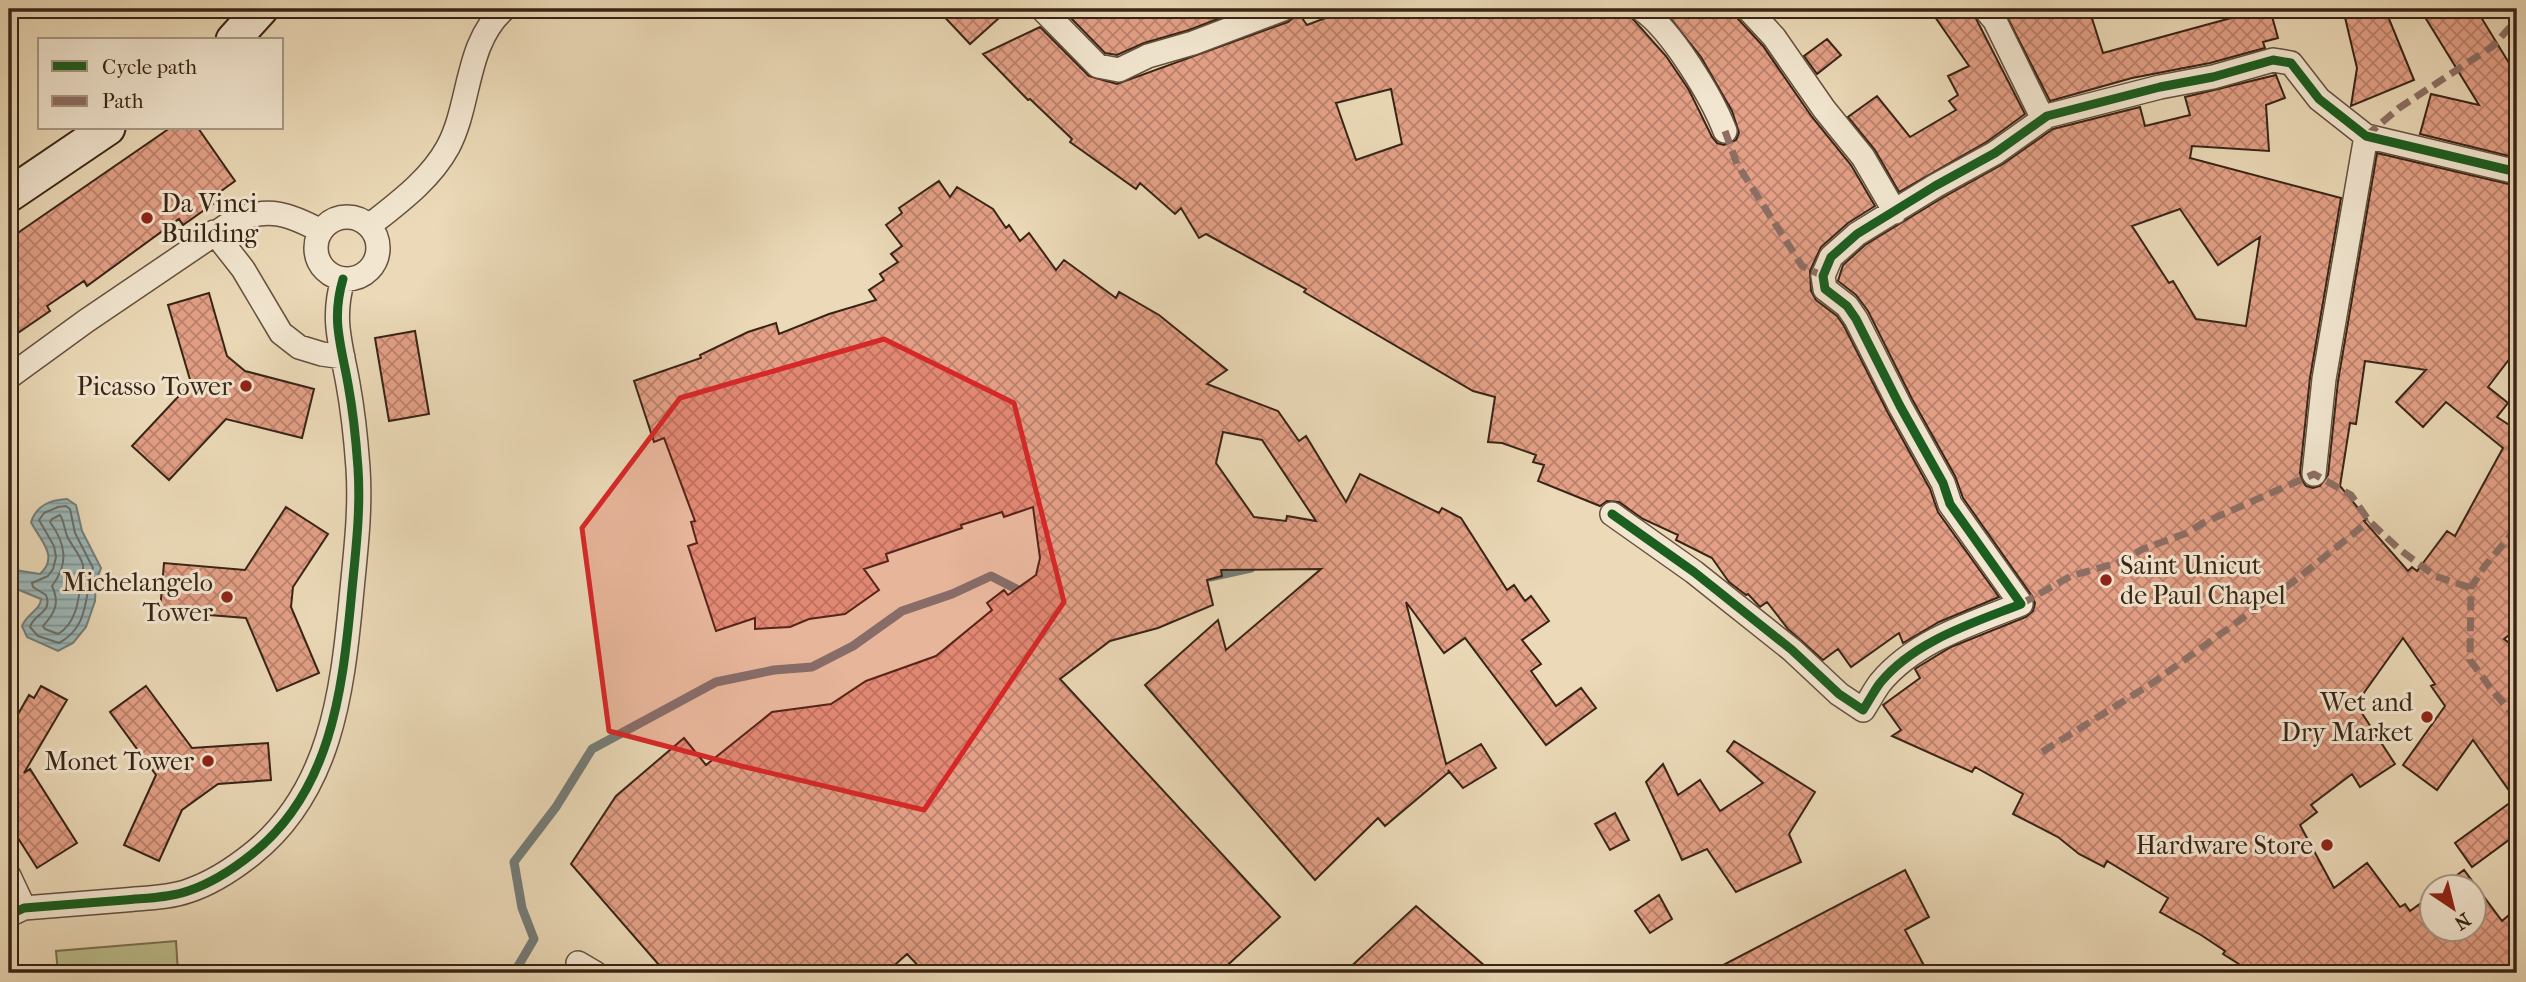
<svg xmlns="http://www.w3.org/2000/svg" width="2526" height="982" viewBox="0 0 2526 982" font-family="'IM FELL French Canon',serif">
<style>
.green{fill:#bbbe8c;stroke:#7a7151;stroke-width:2}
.water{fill:url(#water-rules);stroke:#747d78;stroke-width:2}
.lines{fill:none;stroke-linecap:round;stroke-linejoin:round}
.shore{stroke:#6a6e68;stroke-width:2}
.stream{stroke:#747d78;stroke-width:9}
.building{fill:url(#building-cross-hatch);stroke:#382416;stroke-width:2;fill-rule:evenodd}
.street-casing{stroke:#65513e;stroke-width:26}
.secondary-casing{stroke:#382416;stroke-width:37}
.street{stroke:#f2e6d0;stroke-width:23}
.secondary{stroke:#f2e6d0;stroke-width:33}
.quiet{stroke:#8d6e63;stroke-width:7;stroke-dasharray:14 7;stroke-linecap:butt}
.cycleway-casing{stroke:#f2e6d0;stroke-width:13}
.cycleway{stroke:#1b5e20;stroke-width:9}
.marked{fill:#d62828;fill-opacity:0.2;stroke:#d62828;stroke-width:5;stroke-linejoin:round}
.poi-dot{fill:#8f2418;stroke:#f2e6d0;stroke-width:2.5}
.labels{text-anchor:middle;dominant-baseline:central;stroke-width:6;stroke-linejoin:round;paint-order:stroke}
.poi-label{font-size:26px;fill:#382416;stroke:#f2e6d0;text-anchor:end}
</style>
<defs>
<pattern id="water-rules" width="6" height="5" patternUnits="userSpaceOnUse" patternTransform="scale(1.75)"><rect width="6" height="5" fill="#9cb8b9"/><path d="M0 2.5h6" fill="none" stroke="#809595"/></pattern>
<pattern id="building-cross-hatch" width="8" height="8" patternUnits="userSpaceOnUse" patternTransform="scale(1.75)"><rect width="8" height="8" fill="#e4a086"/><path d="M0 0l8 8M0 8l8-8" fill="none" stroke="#ba826d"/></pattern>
</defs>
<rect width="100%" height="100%" fill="#ebd9b7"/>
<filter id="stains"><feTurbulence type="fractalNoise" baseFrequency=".00286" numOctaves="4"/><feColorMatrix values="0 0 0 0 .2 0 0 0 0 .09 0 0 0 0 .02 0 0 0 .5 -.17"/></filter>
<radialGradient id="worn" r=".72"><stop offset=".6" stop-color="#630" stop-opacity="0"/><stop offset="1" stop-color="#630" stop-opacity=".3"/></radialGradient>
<path class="green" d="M 176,941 L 178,973 L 58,973 L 56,951 Z"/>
<path class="water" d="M 67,499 L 76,505 L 82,531 L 101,568 L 96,581 L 95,601 L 86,627 L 73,643 L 58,651 L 27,637 L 22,626 C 28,612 40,611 41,599 L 12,587 L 14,570 L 40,574 C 60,556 39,539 31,522 C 37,505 50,500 67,499 Z"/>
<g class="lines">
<path class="shore" d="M 58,507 L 66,506 L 70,509 L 75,533 L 93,568 C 84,596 90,626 59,643 L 38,636 L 30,627 C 34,613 53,613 46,595 L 33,587 L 32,583 L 48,576 L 53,569 L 56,557 L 54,546 L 39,520 L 44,513 Z
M 60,515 C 64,521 64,528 67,536 C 71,545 80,554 83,565 C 84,570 81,575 81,581 C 79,599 76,624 58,634 L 45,629 L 43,626 C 55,613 60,603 52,586 C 69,564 66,544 50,522 L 52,519 Z"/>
<path class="stream" d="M 1210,577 L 1251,568
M 514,973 L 534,939 L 522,908 L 514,862 L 556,807 L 592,749 L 716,682 L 774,670 L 812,667 L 853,646 L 902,611 L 952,594 L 991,576 L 1026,594"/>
</g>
<path class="building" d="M 937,9 L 1009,9 L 970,44 Z
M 1078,9 L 1244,9 L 1189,30 L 1144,43 L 1117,55 L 1105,53 L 1067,14 Z
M 1349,9 L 1361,9 L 1362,14 L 1407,9 L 1409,13 L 1439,9 L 1624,9 L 1666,56 L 1689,90 L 1712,137 L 1717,143 L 1724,145 L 1736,140 L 1739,133 L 1732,111 L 1701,57 L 1663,9 L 1734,9 L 1738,19 L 1763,46 L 1812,117 L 1851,165 L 1875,206 L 1848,223 L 1821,247 L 1810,271 L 1811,291 L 1816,300 L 1837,316 L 1844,326 L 1888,413 L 1930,489 L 1938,512 L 1999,597 L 1939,622 L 1903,643 L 1899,633 L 1851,667 L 1838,649 L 1823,660 L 1788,629 L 1767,602 L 1760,607 L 1748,594 L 1746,595 L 1729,582 L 1712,558 L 1676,540 L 1678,535 L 1643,519 L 1619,502 L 1607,501 L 1600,506 L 1538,481 L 1544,465 L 1533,462 L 1536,455 L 1502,443 L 1488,442 L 1495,397 L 1473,391 L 1304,292 L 1306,289 L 1206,234 L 1199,238 L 1181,208 L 1175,214 L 1140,183 L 1136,189 L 1070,142 L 1072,139 L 1030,99 L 1028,100 L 983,54 L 1040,27 L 1089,76 L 1117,84 L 1288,22 L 1294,17 L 1297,11 L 1307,25 ZM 1391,89 L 1402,144 L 1356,160 L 1336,103 Z
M 1947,9 L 1971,9 L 2025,114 L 1988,141 L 1899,192 L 1875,150 L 1848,117 L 1877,96 L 1910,137 L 1956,110 L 1949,101 L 1958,95 L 1948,76 L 1969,66 L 1935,17 Z
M 2003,9 L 2089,9 L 2103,53 L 2264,9 L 2270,9 L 2278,38 L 2263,42 L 2265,48 L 2210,63 L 2132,78 L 2050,101 Z
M 2343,9 L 2385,9 L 2414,80 L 2351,106 L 2357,68 Z
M 2420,9 L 2476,9 L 2517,76 L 2517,158 L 2420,134 L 2431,94 L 2479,105 Z
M 1827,39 L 1841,55 L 1817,74 L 1804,56 Z
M 2276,75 L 2285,98 L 2266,105 L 2269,151 L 2192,146 L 2190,158 L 2341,198 L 2310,378 L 2300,473 L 2302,480 L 2306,486 L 2313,488 L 2320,486 L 2328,475 L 2338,381 L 2377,153 L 2517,186 L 2517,349 L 2488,387 L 2508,403 L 2497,417 L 2514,428 L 2517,422 L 2517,629 L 2504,639 L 2517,649 L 2517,834 L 2472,867 L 2455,843 L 2515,799 L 2473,740 L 2437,790 L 2403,765 L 2445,706 L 2431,686 L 2435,684 L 2403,638 L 2356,704 L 2395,764 L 2360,787 L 2352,774 L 2311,805 L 2317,812 L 2300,825 L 2334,888 L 2367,863 L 2400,907 L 2405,904 L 2410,911 L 2432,895 L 2432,929 L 2474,929 L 2474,887 L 2441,887 L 2464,870 L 2502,921 L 2517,908 L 2517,973 L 2253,973 L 2223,954 L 2225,951 L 2201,935 L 2160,912 L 2168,898 L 2107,861 L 2104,867 L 2079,854 L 2058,837 L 2013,814 L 2023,794 L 1975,767 L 1972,772 L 1892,736 L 1901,730 L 1883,705 L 1920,678 L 1915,669 L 1918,667 L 1951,647 L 2026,617 L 2033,611 L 2035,603 L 2032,596 L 1963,498 L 1955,476 L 1912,399 L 1868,311 L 1856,295 L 1838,281 L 1843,265 L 1865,245 L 1942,198 L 2003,164 L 2053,129 L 2140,107 L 2145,126 L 2190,115 L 2185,97 ZM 2180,209 L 2218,265 L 2260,237 L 2246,326 L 2196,319 L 2173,281 L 2169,283 L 2132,226 ZM 2365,361 L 2426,370 L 2396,402 L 2423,427 L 2446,402 L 2503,448 L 2455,536 L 2447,531 L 2417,571 L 2412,567 L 2408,571 L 2364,521 L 2367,519 L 2340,486 L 2350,423 L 2356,424 Z
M 170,128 L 198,128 L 235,181 L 217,194 L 220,199 L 203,211 L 183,225 L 179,219 L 87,286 L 84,281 L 47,306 L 50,311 L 9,339 L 9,239 Z
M 939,181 L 950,197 L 957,187 L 993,209 L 1006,228 L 1009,225 L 1020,241 L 1029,233 L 1056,270 L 1064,260 L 1116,298 L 1119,292 L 1159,315 L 1227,370 L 1207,384 L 1278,411 L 1299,441 L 1306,436 L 1346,502 L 1360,474 L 1439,513 L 1442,508 L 1461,518 L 1507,590 L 1514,585 L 1525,601 L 1531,596 L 1549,621 L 1522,640 L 1541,664 L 1531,671 L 1556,706 L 1581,688 L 1596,708 L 1546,745 L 1465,638 L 1444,653 L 1406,602 L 1446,764 L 1481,744 L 1496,768 L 1463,788 L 1448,770 L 1449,772 L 1385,826 L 1378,818 L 1315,880 L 1145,685 L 1218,620 L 1226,650 L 1321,569 L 1221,570 L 1222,576 L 1207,580 L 1213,605 L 1158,628 L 1110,641 L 1060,679 L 1280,917 L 1219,973 L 925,973 L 907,954 L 886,973 L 666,973 L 571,864 L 616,796 L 684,738 L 706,765 L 772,712 L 831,704 L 866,681 L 936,656 L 992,610 L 987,603 L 1004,590 L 1008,595 L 1036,575 L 1040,558 L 1033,507 L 1004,517 L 1002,512 L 961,525 L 962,528 L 886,554 L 888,561 L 864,569 L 879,590 L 845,614 L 809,619 L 790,627 L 755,629 L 755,618 L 716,631 L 688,546 L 697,543 L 691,522 L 695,521 L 664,438 L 654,442 L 634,381 L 701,358 L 700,355 L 748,332 L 776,323 L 779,334 L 829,314 L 876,300 L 869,290 L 884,280 L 880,274 L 898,262 L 891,254 L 902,246 L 886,225 L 902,213 L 899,208 ZM 1223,432 L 1262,440 L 1316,521 L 1287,516 L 1286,521 L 1254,517 L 1216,463 Z
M 209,293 L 227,356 L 245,371 L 314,389 L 302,438 L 226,419 L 169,480 L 132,446 L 191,383 L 168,305 Z
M 415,331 L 429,414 L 389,421 L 375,338 Z
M 286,507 L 328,534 L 293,587 L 291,607 L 319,673 L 277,691 L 246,618 L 160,611 L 164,563 L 245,570 Z
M 41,686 L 67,700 L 24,773 L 30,769 L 77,843 L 37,868 L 9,824 L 9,730 L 29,695 L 34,698 Z
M 146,686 L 192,748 L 268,743 L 271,780 L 218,784 L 182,810 L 159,861 L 124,845 L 156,775 L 110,712 Z
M 1734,741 L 1815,792 L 1789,834 L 1801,862 L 1736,892 L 1707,849 L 1682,860 L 1646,782 L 1663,764 L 1678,795 L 1700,780 L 1720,811 L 1763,783 L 1727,751 Z
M 1615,813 L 1629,840 L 1610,850 L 1595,824 Z
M 1905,870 L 1929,917 L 1905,930 L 1928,973 L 1708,973 Z
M 1659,895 L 1672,919 L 1650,933 L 1635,911 Z
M 1416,906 L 1493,973 L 1344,973 Z"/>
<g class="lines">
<defs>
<path id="street" d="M 1042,9 L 1098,66 L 1119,70 L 1148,56 L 1193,43 L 1283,9
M 1641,9 C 1671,29 1712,97 1725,131
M 1748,9 L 1774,37 L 1824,109 L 1863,157 L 1895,212
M 1985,9 L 1995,21 L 2043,119
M316 248a31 31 0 1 1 62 0a31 31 0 1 1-62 0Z
M 369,226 C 398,203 430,180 448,147 C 471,104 465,44 504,9
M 214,232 L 243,269 L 281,333 L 299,347 L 322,354 L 343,357
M 9,377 L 86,321 L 235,220 C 270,207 289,214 321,231
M 2314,474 L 2324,379 L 2366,136
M 1612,514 L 1694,572 L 1792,650 L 1839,694 L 1863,710 C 1869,701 1874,691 1880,683 C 1914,641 1973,623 2021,604 L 1950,504 L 1943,483 L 1900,406 L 1856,319 L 1847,306 L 1825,289 L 1823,276 L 1831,257 L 1857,234 L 1935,186 L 1995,153 L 2047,116 L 2160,87 L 2213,77 L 2273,60 L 2291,63 L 2319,99 L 2366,136 L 2517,172
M 9,876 L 24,908
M 9,915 L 24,908 C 58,905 91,903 125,900 C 145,898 168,898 188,891 C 212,883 232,870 252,854 C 330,792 342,694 351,600 C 355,556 361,513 358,468 C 356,440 353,411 348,384 C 341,344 331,320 343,279
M 578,963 L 595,973"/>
<path id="secondary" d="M 233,40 L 261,9
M 9,195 L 108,128"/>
</defs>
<use href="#street" class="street-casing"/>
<use href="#secondary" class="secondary-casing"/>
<use href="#street" class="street"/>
<use href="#secondary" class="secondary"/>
<path class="quiet" d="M 1725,131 L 1737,164 L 1802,266 L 1823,276
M 2366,136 L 2399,108 L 2493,46 L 2510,27 L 2511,9
M 2517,528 L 2484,567 L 2471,588 L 2470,660 L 2492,690 L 2517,719
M 2021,604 L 2071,576 L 2117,563 L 2143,549 L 2187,533 L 2203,523 L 2314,474 L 2351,495 L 2369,521 L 2399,549 L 2435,576 L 2471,588
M 2042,752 L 2151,684 L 2297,579 L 2369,521"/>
<defs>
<path id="cycleway" d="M 1612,514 L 1694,572 L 1792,650 L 1839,694 L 1863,710 C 1869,701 1874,691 1880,683 C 1914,641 1973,623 2021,604 L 1950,504 L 1943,483 L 1900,406 L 1856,319 L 1847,306 L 1825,289 L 1823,276 L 1831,257 L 1857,234 L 1935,186 L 1995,153 L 2047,116 L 2160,87 L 2213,77 L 2273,60 L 2291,63 L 2319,99 L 2366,136 L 2517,172
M 9,915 L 24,908 C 58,905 91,903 125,900 C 145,898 168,898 188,891 C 212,883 232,870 252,854 C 330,792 342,694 351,600 C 355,556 361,513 358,468 C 356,440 353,411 348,384 C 341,344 331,320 343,279"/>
</defs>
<use href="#cycleway" class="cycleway-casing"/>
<use href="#cycleway" class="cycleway"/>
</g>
<path class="marked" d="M 884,339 L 1014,403 L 1064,602 L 924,810 L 741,766 L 609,731 L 582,528 L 680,398 Z"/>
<g class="poi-dot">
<circle cx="147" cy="218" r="7"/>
<circle cx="246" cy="386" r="7"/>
<circle cx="2106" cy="580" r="7"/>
<circle cx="227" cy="597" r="7"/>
<circle cx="2427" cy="717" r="7"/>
<circle cx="208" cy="761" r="7"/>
<circle cx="2327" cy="845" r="7"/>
</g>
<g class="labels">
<g class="poi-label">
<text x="161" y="203" text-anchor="start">Da Vinci<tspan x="161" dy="30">Building</tspan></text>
<text x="232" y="386">Picasso Tower</text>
<text x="2120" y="565" text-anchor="start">Saint Unicut<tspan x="2120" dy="30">de Paul Chapel</tspan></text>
<text x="213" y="582">Michelangelo<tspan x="213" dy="30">Tower</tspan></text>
<text x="2413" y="702">Wet and<tspan x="2413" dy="30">Dry Market</tspan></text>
<text x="194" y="761">Monet Tower</text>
<text x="2313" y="845">Hardware Store</text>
</g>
</g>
<rect width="2526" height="982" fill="none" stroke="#ebd9b7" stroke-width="35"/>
<rect x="10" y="10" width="2505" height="961" fill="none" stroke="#382416" stroke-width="3.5"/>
<rect x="18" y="18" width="2491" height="947" fill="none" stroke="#382416" stroke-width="2"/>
<rect x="38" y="38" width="245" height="91" fill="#f2e6d0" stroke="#a89886" stroke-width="2"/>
<rect x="52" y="61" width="35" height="10" fill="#1b5e20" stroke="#a89886" stroke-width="2"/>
<text x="102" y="74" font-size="21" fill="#382416">Cycle path</text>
<rect x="52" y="96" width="35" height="10" fill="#8d6e63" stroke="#a89886" stroke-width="2"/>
<text x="102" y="108" font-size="21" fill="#382416">Path</text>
<g transform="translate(2453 908) rotate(145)"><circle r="33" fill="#f2e6d0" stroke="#a89886" stroke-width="2"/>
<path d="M0-5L12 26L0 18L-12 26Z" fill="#8f2418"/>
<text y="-10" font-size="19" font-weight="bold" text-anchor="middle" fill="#382416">N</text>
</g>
<rect width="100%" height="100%" filter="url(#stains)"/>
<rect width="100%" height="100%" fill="url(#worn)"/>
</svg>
